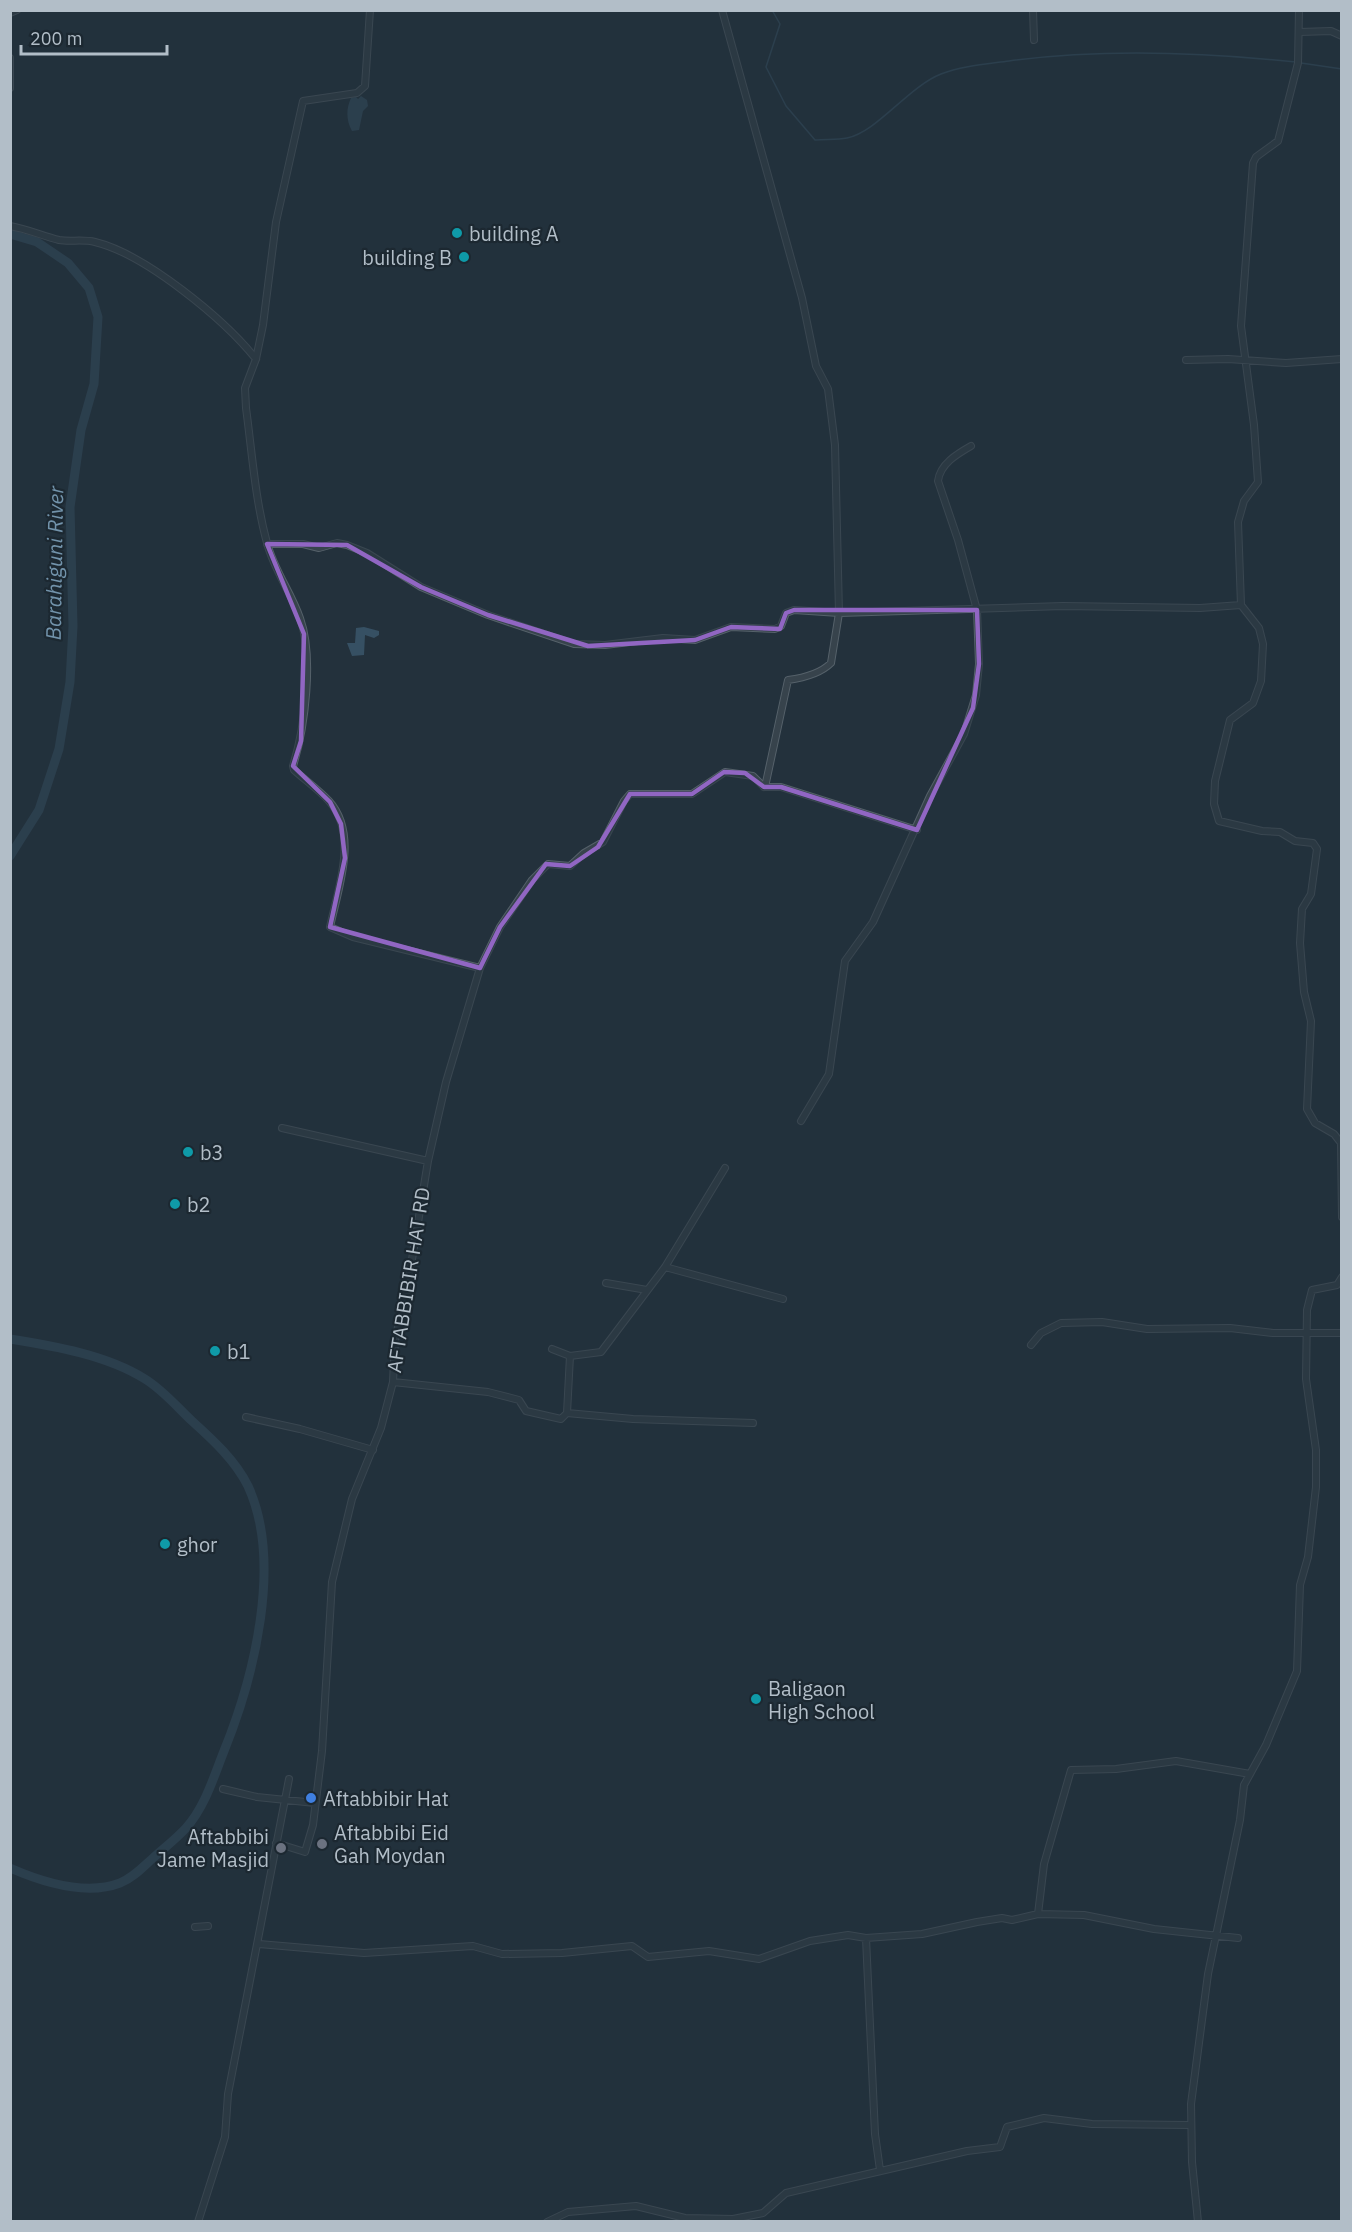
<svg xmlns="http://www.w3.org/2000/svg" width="1352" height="2232" viewBox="0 0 1352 2232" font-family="'IBM Plex Sans',sans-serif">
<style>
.water{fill:#365063}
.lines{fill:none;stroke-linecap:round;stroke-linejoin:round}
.stream{stroke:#365063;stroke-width:1.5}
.river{stroke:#365063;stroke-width:9}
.minor-casing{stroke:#55616a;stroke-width:8}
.minor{stroke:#37434c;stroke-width:6}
.marked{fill:none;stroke:#9166c3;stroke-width:4.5;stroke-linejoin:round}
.culture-dot{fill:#0f9aa8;stroke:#1c2831;stroke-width:2}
.shop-dot{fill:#3f7fe0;stroke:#1c2831;stroke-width:2}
.worship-dot{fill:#6b7280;stroke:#1c2831;stroke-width:2}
.labels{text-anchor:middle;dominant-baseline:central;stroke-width:4.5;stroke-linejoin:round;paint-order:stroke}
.poi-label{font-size:20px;fill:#b2bec8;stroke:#1c2831;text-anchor:start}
.street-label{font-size:20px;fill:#b2bec8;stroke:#1c2831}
.water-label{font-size:21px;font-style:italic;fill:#7293ab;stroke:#1c2831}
</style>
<rect width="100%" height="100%" fill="#23313c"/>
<path class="water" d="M 361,96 L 367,100 L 368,106 L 363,111 L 359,130 L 352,131 C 346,120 346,109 351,98 L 356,97 L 358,99 Z
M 364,627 L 379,631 L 379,635 L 374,638 L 365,635 L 364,655 L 352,656 L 347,643 L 355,643 L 356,628 Z"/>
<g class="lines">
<path class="stream" d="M 772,10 L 780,24 L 766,67 L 786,106 L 815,140 C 826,139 837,140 847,138 C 877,132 908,87 941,74 C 961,66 987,64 1009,61 C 1104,48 1201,52 1296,62
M 1301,63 L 1342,69"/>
<path class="river" d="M 10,234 L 37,242 L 68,263 L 89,288 L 98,317 L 94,384 L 81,430 L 70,507 L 73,626 L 70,682 L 59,749 L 39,810 L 10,856
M 10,1339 C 54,1346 107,1355 145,1379 C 163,1390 177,1407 192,1421 C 213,1440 235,1460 248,1486 C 283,1562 254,1677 224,1751 C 214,1776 205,1807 186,1828 C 176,1839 164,1848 153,1858 C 143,1867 133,1878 120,1883 C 86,1896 42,1882 10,1868"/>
<defs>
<path id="minor" d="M 370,10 L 365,86 L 357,93 L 303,101 L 276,222 L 263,325 L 256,359 L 245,388 L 246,408 C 252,452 255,499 267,543 C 274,570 291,592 300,618 C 314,657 305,727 293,766 L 294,770 C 305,780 319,790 329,801 C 359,834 338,889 330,927 L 353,937 L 480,968
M 722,10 L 802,298 L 816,366 L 828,389 L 835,445 L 839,613 L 831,663 C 820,674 803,678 788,680 L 765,787
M 1033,10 L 1034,40
M 1299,10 L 1298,63 L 1278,141 L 1256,157 L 1253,163 L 1241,326 L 1254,425 L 1258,482 L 1244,501 L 1238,522 L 1241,605 L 1259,628 L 1263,644 L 1261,681 L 1253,703 L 1230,720 L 1215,781 L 1214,804 L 1219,821 L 1262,831 L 1280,832 L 1295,841 L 1313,843 L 1317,849 L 1311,894 L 1302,909 L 1300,943 L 1304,992 L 1311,1021 L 1307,1109 L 1315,1123 L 1334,1134 L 1341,1143 L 1342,1217
M 10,13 L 17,10
M 1300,32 L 1331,31 L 1342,36
M 10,58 L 10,88
M 10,226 C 27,229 43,236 59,240 C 70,242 83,239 95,242 C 145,254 224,319 256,359
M 1186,360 L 1228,359 L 1286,363 L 1342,359
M 267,544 L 303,544 L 319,548 L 337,543 L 347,545 L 367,553 L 421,587 L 488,615 L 574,644 L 605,645 L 663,638 L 695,640 L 731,627 L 775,629 L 781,626 L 786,613 L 794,610 L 839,613 L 1063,606 L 1200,608 L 1241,605
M 764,787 L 781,787 L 917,830
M 801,1121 L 829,1074 L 845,961 L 873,922 L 930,796 L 964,734 L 976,695 L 979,664 L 977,610 L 958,540 L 938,481 C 940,464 957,454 971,446
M 282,1128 L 428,1161
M 665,1267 L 783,1299
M 606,1283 L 647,1290
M 1031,1345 L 1041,1333 L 1061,1323 L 1102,1322 L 1147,1329 L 1230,1328 L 1273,1333 L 1342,1333
M 552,1349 L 570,1356 L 601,1352 L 665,1267 L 725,1168
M 570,1356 L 567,1413 L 633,1419 L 753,1423
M 393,1382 L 488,1392 L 519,1400 L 526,1411 L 561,1419 L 567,1413
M 246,1417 L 300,1429 L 373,1450
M 223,1789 L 257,1797 L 315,1803
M 276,1843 L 305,1852 L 313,1825 L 322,1751 L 332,1582 L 352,1499 L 381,1428 L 393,1382 L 395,1340 L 408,1284 L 428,1161 L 446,1082 L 480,968 L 500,927 L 532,880 L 548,864 L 570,866 L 584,853 L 603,842 L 624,801 L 630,794 L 692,794 L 725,772 L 753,776 L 764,787
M 1038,1914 L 1044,1864 L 1071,1770 L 1116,1769 L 1176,1761 L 1250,1774
M 195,1927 L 208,1926
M 866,1938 L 875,2134 L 880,2170
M 259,1944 L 364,1953 L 473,1946 L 502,1954 L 562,1953 L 632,1946 L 648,1957 L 709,1951 L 759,1959 L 810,1941 L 848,1935 L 866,1938 L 922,1934 L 977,1922 L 1002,1918 L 1012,1920 L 1038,1914 L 1084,1915 L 1154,1929 L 1238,1938
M 198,2222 L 225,2137 L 228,2094 L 289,1779
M 547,2222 L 568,2212 L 636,2206 L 685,2218 L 733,2219 L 763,2213 L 786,2193 L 967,2151 L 1000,2147 L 1007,2127 L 1044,2118 L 1092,2124 L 1190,2125
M 1198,2222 L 1192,2162 L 1191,2104 L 1208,1974 L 1240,1820 L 1244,1785 L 1266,1745 L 1297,1671 L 1300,1585 L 1308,1557 L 1316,1487 L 1316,1450 L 1306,1379 L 1307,1310 L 1312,1290 L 1337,1285 L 1342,1277"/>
</defs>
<use href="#minor" class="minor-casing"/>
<use href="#minor" class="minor"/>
</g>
<path d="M0 0H1352V2232H0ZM 267,544 L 347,545 L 421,587 L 488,615 L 588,646 L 695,640 L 731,627 L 780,629 L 786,613 L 794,610 L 977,610 L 979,664 L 973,708 L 917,830 L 781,787 L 764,787 L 745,773 L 724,772 L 692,794 L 630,794 L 598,847 L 570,866 L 546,864 L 500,927 L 480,968 L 330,927 L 345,858 L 341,824 L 330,802 L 293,766 L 301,741 L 304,634 Z" fill="#23313c" fill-opacity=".55" fill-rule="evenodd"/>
<path class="marked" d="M 267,544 L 347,545 L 421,587 L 488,615 L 588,646 L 695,640 L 731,627 L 780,629 L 786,613 L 794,610 L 977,610 L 979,664 L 973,708 L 917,830 L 781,787 L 764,787 L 745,773 L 724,772 L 692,794 L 630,794 L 598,847 L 570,866 L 546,864 L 500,927 L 480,968 L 330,927 L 345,858 L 341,824 L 330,802 L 293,766 L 301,741 L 304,634 Z"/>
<g class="culture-dot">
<circle cx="457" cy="233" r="6"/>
<circle cx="464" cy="257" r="6"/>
<circle cx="188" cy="1152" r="6"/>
<circle cx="175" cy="1204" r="6"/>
<circle cx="215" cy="1351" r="6"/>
<circle cx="165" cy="1544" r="6"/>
<circle cx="756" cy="1699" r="6"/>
</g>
<circle class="shop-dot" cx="311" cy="1798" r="6"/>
<g class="worship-dot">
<circle cx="322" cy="1844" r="6"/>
<circle cx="281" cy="1848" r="6"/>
</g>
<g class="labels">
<g class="poi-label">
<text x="469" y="233">building A</text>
<text x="452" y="257" text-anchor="end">building B</text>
<text x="200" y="1152">b3</text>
<text x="187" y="1204">b2</text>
<text x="227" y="1351">b1</text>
<text x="177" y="1544">ghor</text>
<text x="768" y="1688">Baligaon<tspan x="768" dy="23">High School</tspan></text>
<text x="323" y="1798">Aftabbibir Hat</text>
<text x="334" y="1832">Aftabbibi Eid<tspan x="334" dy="23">Gah Moydan</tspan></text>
<text x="269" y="1836" text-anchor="end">Aftabbibi<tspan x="269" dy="23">Jame Masjid</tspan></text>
</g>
<g class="street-label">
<text transform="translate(408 1280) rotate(-81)">AFTABBIBIR HAT RD</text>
</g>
<g class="water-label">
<text transform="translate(54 563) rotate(-89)">Barahiguni River</text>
</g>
</g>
<rect width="1352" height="2232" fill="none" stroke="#b2bec8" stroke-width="24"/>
<path d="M21 45v9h146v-9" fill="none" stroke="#b2bec8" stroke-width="3"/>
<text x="30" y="45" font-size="18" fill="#b2bec8" stroke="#1c2831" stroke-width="4.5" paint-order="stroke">200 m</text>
</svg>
